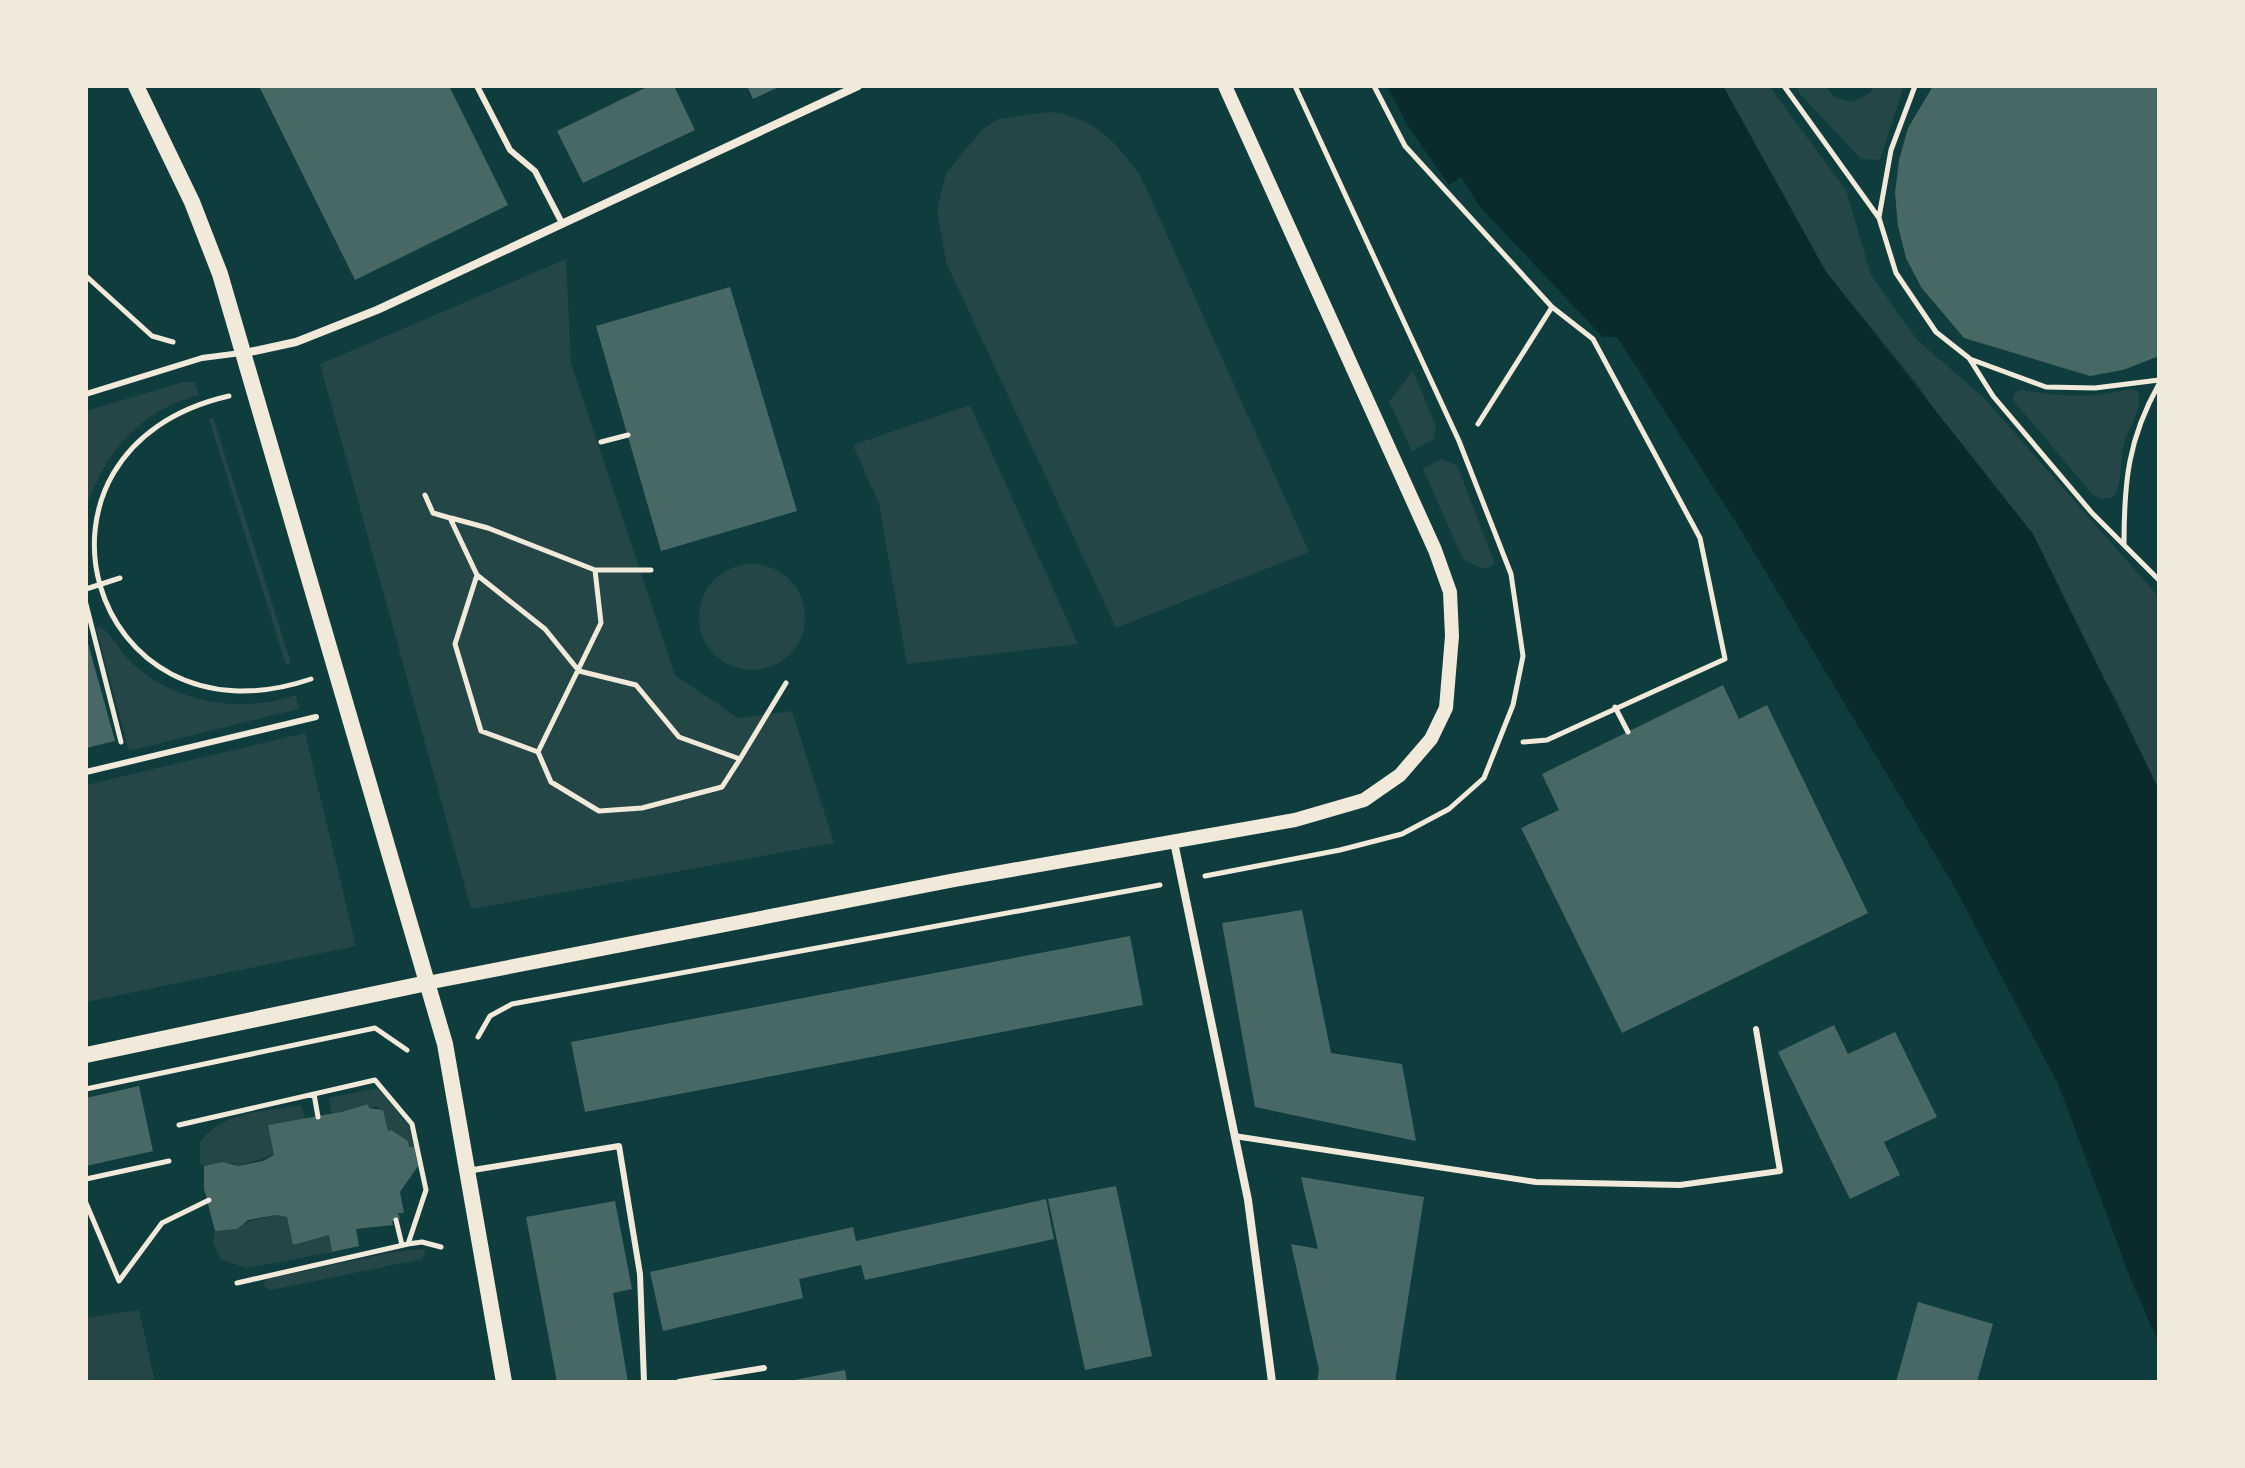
<svg xmlns="http://www.w3.org/2000/svg" width="2245" height="1468" viewBox="0 0 2245 1468" font-family="'Space Grotesk',sans-serif">
<style>
.green{fill:#244646}
.water{fill:#0a2a2b}
.building{fill:#486865}
.lines{fill:none;stroke-linecap:round;stroke-linejoin:round}
.path{stroke:#f1e9da;stroke-width:5}
.service{stroke:#f1e9da;stroke-width:6}
.minor{stroke:#f1e9da;stroke-width:8}
.tertiary{stroke:#f1e9da;stroke-width:14}
.secondary{stroke:#f1e9da;stroke-width:16}
</style>
<rect width="100%" height="100%" fill="#0f3d3e"/>
<path class="green" d="M 1723,86 L 1769,86 L 1846,190 L 1871,275 L 1917,340 L 1982,396 L 2159,597 L 2159,790 L 2114,695 L 1919,386 L 1826,272 Z
M 1799,86 L 1826,86 L 1834,97 L 1854,102 L 1871,92 L 1873,86 L 1904,86 L 1880,160 L 1861,159 L 1798,92 Z
M 1050,112 C 1095,117 1115,141 1141,177 L 1309,552 L 1116,628 L 946,262 L 937,210 L 946,173 L 982,130 L 998,119 Z
M 566,259 L 571,363 L 675,675 L 738,718 L 792,711 L 834,843 L 471,909 L 320,364 Z
M 1413,370 L 1436,427 L 1434,439 L 1412,451 L 1389,402 Z
M 183,382 L 195,382 L 199,395 C 141,410 105,452 86,507 L 86,411 Z
M 2130,389 L 2138,391 C 2144,411 2127,427 2123,447 C 2120,464 2123,482 2113,497 L 2102,499 L 2092,494 L 2013,400 L 2013,394 L 2020,390 C 2059,396 2091,399 2130,389 Z
M 970,405 L 1078,644 L 907,664 L 879,504 L 853,445 Z
M 213,417 L 291,663 L 286,665 L 209,419 Z
M 1441,459 L 1457,465 L 1495,564 L 1483,569 L 1463,559 L 1423,469 Z
M699 617a53 53 0 1 1 106 0a53 53 0 1 1-106 0Z
M 99,626 C 113,634 120,652 132,663 C 175,703 241,714 296,695 L 299,709 L 129,751 L 96,628 Z
M 305,733 L 356,946 L 86,1002 L 86,785 Z
M 378,1088 L 409,1126 L 414,1147 L 409,1147 L 408,1141 L 391,1130 L 388,1131 L 383,1110 L 376,1106 L 369,1108 L 367,1104 L 332,1114 L 329,1098 Z
M 301,1105 L 305,1120 L 268,1125 L 274,1155 L 238,1166 L 234,1163 L 204,1166 L 200,1163 L 200,1142 C 222,1111 267,1111 301,1105 Z
M 275,1215 L 287,1217 L 293,1245 L 329,1235 L 332,1252 L 247,1268 L 220,1259 L 213,1243 L 215,1231 Z
M 426,1249 L 422,1259 L 271,1290 L 263,1286 L 267,1279 L 398,1251 Z
M 139,1310 L 155,1382 L 86,1382 L 86,1318 Z"/>
<path class="water" d="M 1387,86 L 1723,86 L 1826,272 L 2033,534 L 2159,790 L 2159,1344 L 2131,1280 L 2059,1086 L 1954,886 L 1737,524 L 1617,337 L 1603,337 L 1480,207 L 1461,177 L 1449,185 L 1408,126 Z"/>
<path class="building" d="M 259,86 L 449,86 L 508,205 L 355,280 Z
M 649,86 L 674,86 L 695,130 L 583,183 L 557,131 Z
M 747,86 L 781,86 L 753,99 Z
M 1933,86 L 2159,86 L 2159,356 L 2123,370 L 2090,376 L 1964,338 L 1921,287 L 1906,258 L 1898,226 L 1895,193 L 1899,160 L 1908,128 Z
M 730,287 L 797,511 L 661,551 L 596,326 Z
M 86,636 L 115,741 L 86,748 Z
M 1723,685 L 1739,719 L 1767,705 L 1868,913 L 1622,1033 L 1521,828 L 1559,810 L 1542,774 Z
M 1302,910 L 1331,1053 L 1402,1064 L 1416,1141 L 1255,1107 L 1222,923 Z
M 1130,936 L 1143,1005 L 585,1112 L 571,1042 Z
M 1834,1025 L 1848,1054 L 1895,1032 L 1937,1117 L 1884,1142 L 1900,1175 L 1850,1199 L 1778,1052 Z
M 139,1086 L 153,1151 L 86,1166 L 86,1098 Z
M 368,1104 L 369,1108 L 383,1110 L 388,1131 L 391,1130 L 408,1141 L 409,1147 L 414,1147 L 418,1166 L 400,1192 L 404,1213 L 398,1213 L 400,1219 L 392,1221 L 393,1225 L 356,1229 L 359,1246 L 332,1252 L 329,1235 L 293,1245 L 287,1217 L 275,1215 L 248,1220 L 237,1229 L 215,1231 L 204,1189 L 204,1166 L 223,1162 L 238,1166 L 263,1161 L 274,1155 L 268,1125 L 341,1112 Z
M 1301,1177 L 1424,1197 L 1395,1382 L 1317,1382 L 1319,1370 L 1291,1244 L 1318,1249 Z
M 1116,1186 L 1152,1356 L 1085,1370 L 1048,1199 Z
M 1046,1199 L 1054,1239 L 865,1280 L 861,1265 L 799,1279 L 803,1298 L 663,1331 L 650,1272 L 853,1227 L 856,1241 Z
M 615,1201 L 632,1289 L 613,1293 L 628,1382 L 557,1382 L 526,1217 Z
M 1918,1302 L 1993,1324 L 1977,1382 L 1896,1382 Z
M 845,1370 L 847,1382 L 790,1382 L 790,1381 Z"/>
<g class="lines">
<path class="path" d="M 1374,86 L 1405,146 L 1552,307 L 1593,339 L 1700,538 L 1725,659 L 1547,740 L 1523,742
M 1784,86 L 1879,218 L 1896,273 L 1936,332 L 1969,358 L 1993,396 L 2092,513 L 2159,580
M 1879,217 L 1891,150 L 1915,86
M 86,276 L 152,336 L 173,342
M 1970,359 L 2046,387 L 2095,388 L 2159,380
M 229,396 C 0,448 87,755 311,679
M 1478,424 L 1552,307
M 601,442 L 628,435
M 425,495 L 433,513 L 450,518 L 477,575 L 545,629 L 579,671 L 636,685 L 679,737 L 740,759 L 786,683
M 451,518 L 488,528 L 595,570 L 651,570
M 2124,544 C 2124,482 2128,439 2159,384
M 477,575 L 455,644 L 481,731 L 538,752 L 601,623 L 595,570
M 86,589 L 120,578
M 86,604 L 121,742
M 1615,707 L 1628,732
M 538,752 L 551,782 L 599,811 L 642,808 L 722,787 L 740,759
M 1205,876 L 1340,850 L 1402,834 L 1449,809 L 1484,778 L 1513,705 L 1523,656 L 1511,574 L 1459,441 L 1295,86
M 478,1037 L 490,1016 L 512,1004 L 1160,885
M 86,1089 L 375,1028 L 407,1050
M 314,1094 L 318,1117
M 179,1125 L 375,1080 L 412,1124 L 426,1190 L 408,1244 L 237,1283
M 86,1179 L 169,1161
M 86,1203 L 119,1281 L 162,1223 L 209,1200
M 396,1220 L 402,1245
M 408,1244 L 422,1242 L 441,1247"/>
<path class="service" d="M 477,86 L 510,150 L 535,171 L 562,223
M 86,394 L 202,358 L 241,353
M 86,772 L 316,717
M 1234,1136 L 1536,1182 L 1680,1185 L 1780,1171 L 1756,1029
M 467,1171 L 619,1146 L 640,1274 L 644,1382
M 679,1382 L 764,1368"/>
<path class="minor" d="M 245,353 L 296,342 L 377,310 L 858,86
M 1174,842 L 1248,1200 L 1272,1382"/>
<path class="tertiary" d="M 427,983 L 955,880 L 1295,820 L 1364,800 L 1400,775 L 1431,739 L 1446,708 L 1452,636 L 1450,592 L 1435,550 L 1225,86"/>
<path class="secondary" d="M 136,86 L 192,202 L 220,274 L 445,1044 L 504,1382
M 86,1055 L 427,983"/>
</g>
<rect width="2245" height="1468" fill="none" stroke="#f1e9da" stroke-width="176"/>
</svg>
